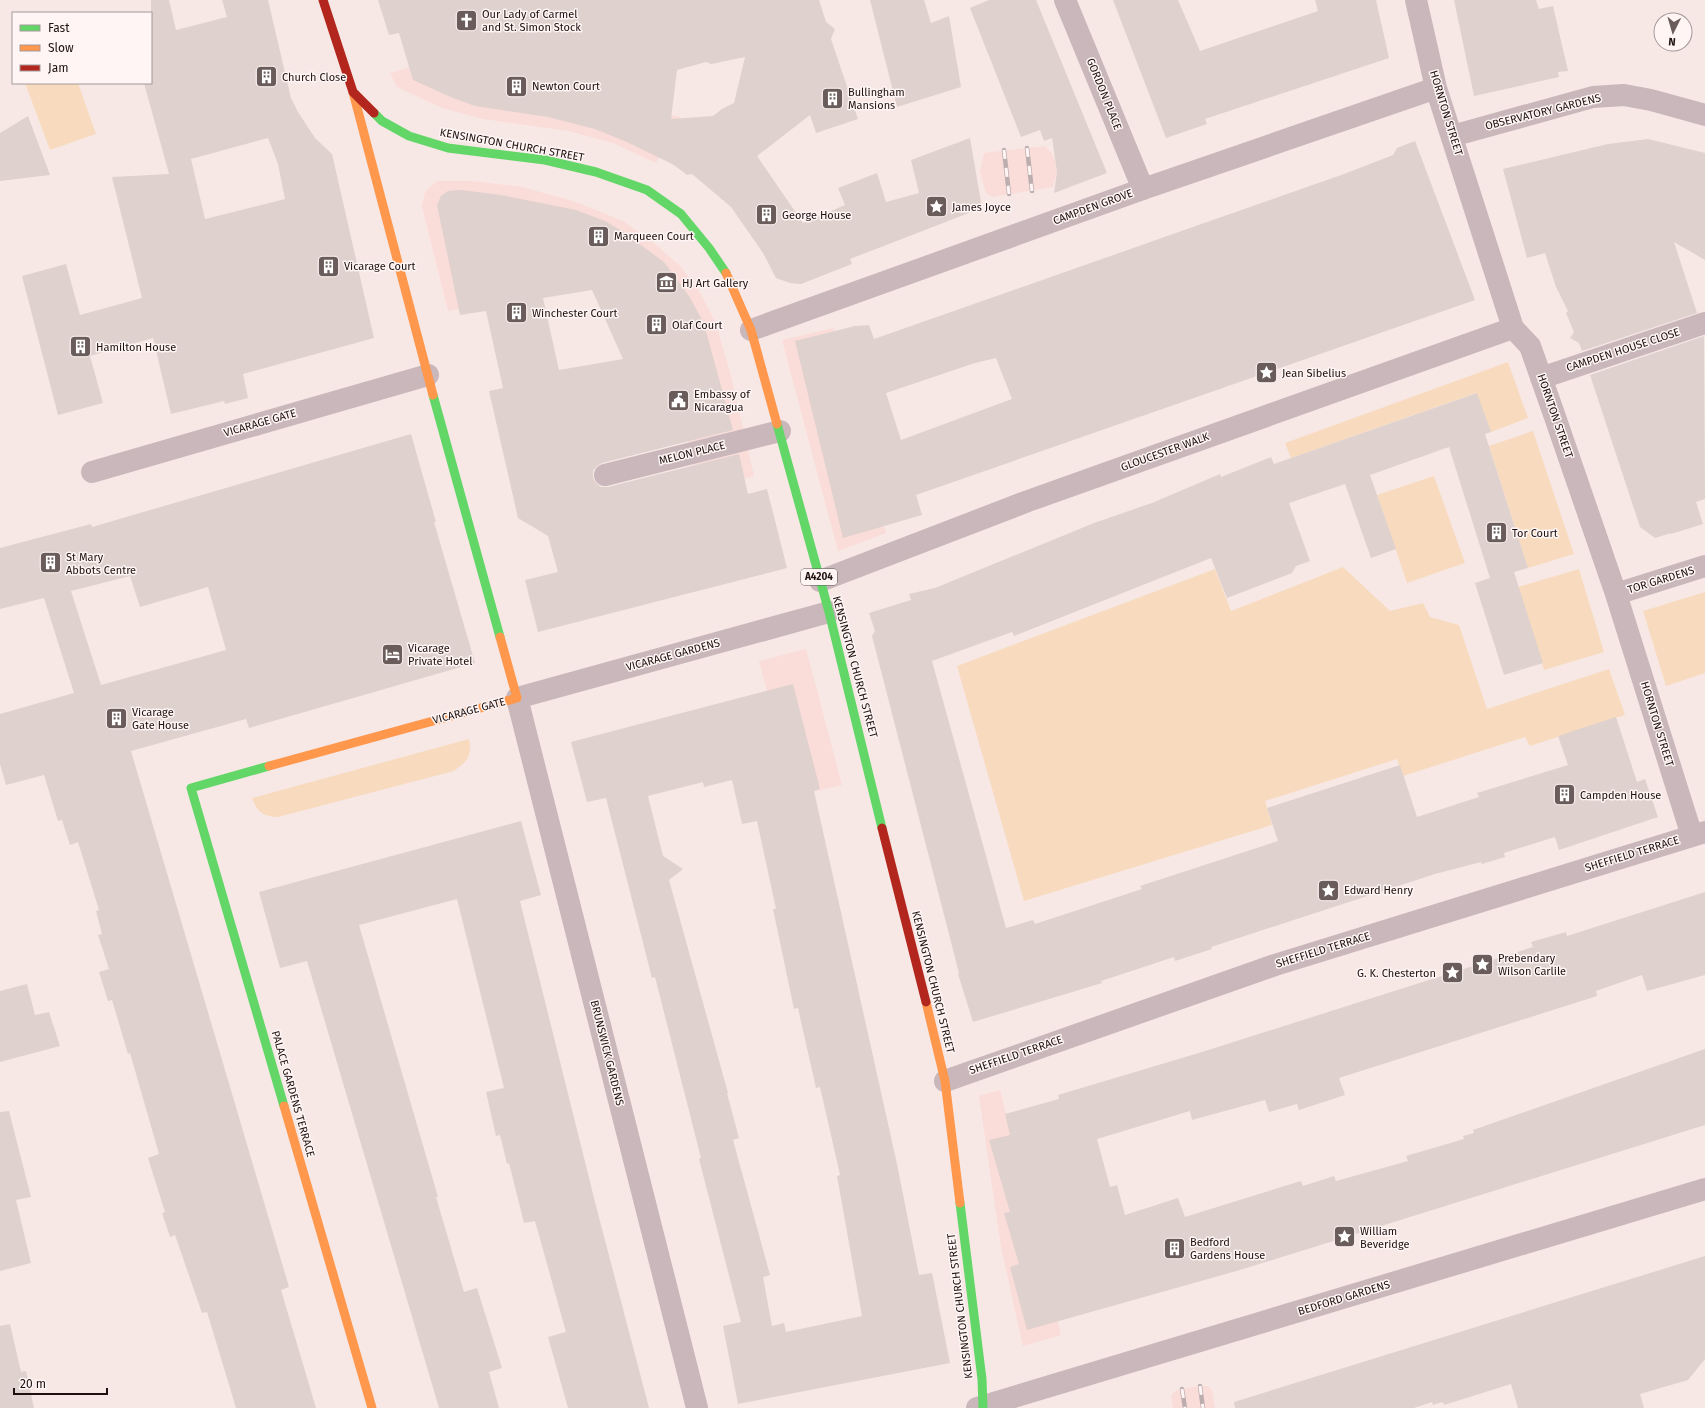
<svg xmlns="http://www.w3.org/2000/svg" width="1705" height="1408" viewBox="0 0 1705 1408" font-family="'Fira Sans',sans-serif">
<style>
.built{fill:#fadcd9}
.green{fill:#f8dbbe}
.building{fill:#dfd1cd;fill-rule:evenodd}
.lines{fill:none;stroke-linecap:round;stroke-linejoin:round}
.street{stroke:#c9b7bb;stroke-width:22}
.fast{stroke:#63d668;stroke-width:9}
.slow{stroke:#ff974d;stroke-width:9}
.jam{stroke:#b3261e;stroke-width:9}
.rail-casing{stroke:#bcaeaf;stroke-width:4.5}
.rail{stroke:#fef5f4;stroke-width:3;stroke-dasharray:9;stroke-linecap:butt}
.labels{text-anchor:middle;dominant-baseline:central;stroke-width:3;stroke-linejoin:round;paint-order:stroke}
.shield{fill:#fef5f4;stroke:#615554;stroke-width:1}
.shield-label{font-size:10px;font-weight:bold;fill:#1e100f}
.poi-label{font-size:11px;fill:#1e100f;stroke:#fef5f4;text-anchor:start}
.street-label{font-size:11px;fill:#1e100f;stroke:#fef5f4}
</style>
<rect width="100%" height="100%" fill="#f7e8e6"/>
<path class="built" d="M 443,58 L 680,117 L 656,163 L 613,143 L 569,131 L 483,119 L 442,108 L 397,87 L 390,73 Z
M 1045,146 L 1051,152 L 1055,161 L 1057,172 L 1053,187 L 992,197 L 986,193 L 980,172 L 984,153 Z
M 437,181 L 471,181 L 522,187 L 576,202 L 623,221 L 654,243 L 680,266 L 699,291 L 715,321 L 730,372 L 754,476 L 701,489 L 664,353 L 608,283 L 448,311 L 422,207 L 425,192 Z
M 834,328 L 886,533 L 838,551 L 782,340 Z
M 806,649 L 842,785 L 795,796 L 759,661 Z
M 1000,1090 L 1061,1335 L 1023,1346 L 1001,1247 L 979,1096 Z
M 1200,1386 L 1207,1386 L 1212,1390 L 1215,1408 L 1173,1408 L 1171,1395 L 1177,1390 Z"/>
<path class="green" d="M 25,83 L 78,83 L 96,134 L 50,150 Z
M 1508,362 L 1528,418 L 1491,432 L 1476,393 L 1291,458 L 1285,443 Z
M 1533,431 L 1574,554 L 1528,568 L 1489,446 Z
M 1434,476 L 1465,563 L 1407,583 L 1377,495 Z
M 1343,567 L 1390,611 L 1423,603 L 1430,617 L 1459,625 L 1487,709 L 1609,669 L 1625,715 L 1530,746 L 1525,737 L 1403,776 L 1397,759 L 1265,801 L 1272,825 L 1024,901 L 957,666 L 1215,569 L 1231,611 Z
M 1579,569 L 1604,652 L 1544,670 L 1518,587 Z
M 1705,592 L 1705,673 L 1666,686 L 1643,611 Z
M 469,739 C 472,757 468,760 454,771 L 278,817 C 263,816 257,812 252,798 Z"/>
<path class="building" d="M 151,0 L 169,0 L 176,30 L 227,17 L 222,0 L 268,0 L 291,98 L 298,112 L 315,138 L 332,154 L 374,338 L 243,374 L 248,398 L 225,404 L 224,401 L 171,414 L 153,338 L 90,356 L 103,403 L 58,415 L 22,276 L 66,264 L 80,315 L 142,298 L 112,177 L 169,174 L 144,83 L 151,83 ZM 268,138 L 278,164 L 285,199 L 205,219 L 191,159 Z
M 378,0 L 819,0 L 826,22 L 835,29 L 831,39 L 858,119 L 816,133 L 810,115 L 757,156 L 803,223 L 845,205 L 838,188 L 877,173 L 886,202 L 919,193 L 911,160 L 970,138 L 982,208 L 850,259 L 852,264 L 801,284 L 790,283 L 776,278 L 763,253 L 731,207 L 692,174 L 687,175 L 674,165 L 627,142 L 595,129 L 548,117 L 475,106 L 453,98 L 413,80 L 399,33 L 389,35 ZM 745,57 L 734,103 L 722,109 L 713,116 L 671,119 L 677,70 L 706,62 L 711,64 Z
M 870,0 L 924,0 L 931,23 L 949,16 L 961,87 L 897,107 Z
M 989,0 L 1036,0 L 1107,173 L 1054,193 L 1057,172 L 1052,138 L 1044,141 L 1040,130 L 1021,137 L 970,8 Z
M 1113,0 L 1178,0 L 1200,51 L 1318,11 L 1315,0 L 1376,0 L 1389,58 L 1205,119 L 1207,124 L 1166,138 Z
M 1454,0 L 1536,0 L 1539,9 L 1553,6 L 1568,71 L 1558,72 L 1559,77 L 1474,96 Z
M 28,116 L 50,175 L 0,181 L 0,133 Z
M 1648,139 L 1705,153 L 1705,260 L 1674,242 L 1697,313 L 1582,351 L 1579,343 L 1570,338 L 1574,332 L 1566,313 L 1568,311 L 1556,287 L 1545,253 L 1527,258 L 1503,169 L 1608,144 Z
M 1415,141 L 1475,300 L 916,495 L 922,515 L 843,538 L 795,341 L 855,326 L 869,325 L 874,339 L 1344,174 L 1393,155 L 1397,148 ZM 996,358 L 1012,399 L 901,440 L 886,393 L 975,363 Z
M 461,190 L 501,195 L 576,210 L 605,221 L 622,231 L 664,262 L 689,296 L 700,316 L 707,335 L 733,430 L 602,463 L 597,466 L 593,471 L 593,478 L 596,483 L 601,487 L 608,487 L 739,454 L 748,494 L 767,489 L 787,568 L 538,632 L 525,580 L 558,572 L 548,536 L 518,518 L 489,391 L 503,388 L 486,311 L 460,315 L 437,205 L 441,196 L 448,191 ZM 592,290 L 623,359 L 559,370 L 543,298 Z
M 1704,336 L 1705,499 L 1696,502 L 1703,524 L 1671,534 L 1671,533 L 1655,538 L 1640,527 L 1590,375 Z
M 1477,393 L 1491,432 L 1485,434 L 1528,568 L 1514,572 L 1543,663 L 1504,675 L 1475,583 L 1490,578 L 1449,447 L 1370,475 L 1396,549 L 1371,558 L 1345,484 L 1289,503 L 1310,561 L 1296,566 L 1292,573 L 1227,598 L 1211,558 L 1014,636 L 1012,632 L 932,661 L 1006,928 L 1033,920 L 1035,924 L 1142,889 L 1140,886 L 1278,841 L 1267,808 L 1400,765 L 1417,817 L 1479,797 L 1477,793 L 1568,765 L 1558,736 L 1616,717 L 1637,782 L 1645,779 L 1658,817 L 1559,850 L 1555,837 L 1504,853 L 1505,857 L 1482,864 L 1481,862 L 1435,874 L 1211,947 L 1212,949 L 1175,961 L 1174,957 L 1101,981 L 1102,983 L 973,1022 L 958,974 L 959,973 L 872,636 L 875,631 L 869,613 L 911,600 L 909,594 L 935,588 L 1094,523 L 1152,503 L 1220,474 L 1221,477 L 1271,457 L 1274,464 Z
M 411,434 L 436,522 L 434,522 L 475,663 L 249,728 L 246,719 L 131,751 L 289,1287 L 281,1290 L 316,1408 L 236,1408 L 207,1312 L 202,1313 L 175,1235 L 170,1237 L 162,1213 L 165,1212 L 148,1158 L 159,1154 L 130,1053 L 128,1054 L 112,1000 L 108,1001 L 99,972 L 109,969 L 98,935 L 102,934 L 96,911 L 99,910 L 78,842 L 70,845 L 62,820 L 58,821 L 44,775 L 6,785 L 0,764 L 0,714 L 74,693 L 44,598 L 0,609 L 0,548 L 91,524 L 92,527 ZM 130,576 L 140,607 L 208,587 L 226,650 L 101,685 L 71,591 Z
M 793,684 L 820,789 L 814,791 L 897,1164 L 919,1275 L 932,1273 L 950,1363 L 738,1404 L 723,1326 L 741,1322 L 699,1159 L 701,1158 L 655,977 L 652,978 L 606,798 L 587,802 L 571,742 ZM 732,780 L 742,824 L 757,821 L 776,909 L 773,909 L 794,1009 L 798,1008 L 816,1088 L 820,1087 L 840,1175 L 837,1176 L 862,1316 L 786,1332 L 784,1323 L 772,1326 L 763,1277 L 770,1275 L 733,1140 L 739,1138 L 727,1093 L 728,1093 L 669,880 L 683,869 L 663,856 L 648,796 L 703,782 L 704,787 Z
M 521,821 L 541,895 L 520,901 L 596,1206 L 649,1408 L 568,1408 L 548,1337 L 566,1332 L 535,1221 L 524,1223 L 509,1163 L 507,1164 L 500,1135 L 496,1136 L 486,1092 L 504,1088 L 457,899 L 359,925 L 438,1197 L 436,1197 L 464,1292 L 477,1288 L 502,1368 L 489,1372 L 499,1408 L 439,1408 L 307,961 L 280,968 L 259,892 Z
M 1705,892 L 1705,975 L 1647,991 L 1642,975 L 1596,991 L 1597,996 L 1339,1078 L 1345,1095 L 1299,1110 L 1297,1104 L 1269,1112 L 1265,1100 L 1192,1120 L 1190,1111 L 1097,1139 L 1110,1187 L 1117,1185 L 1125,1215 L 1178,1198 L 1185,1217 L 1301,1181 L 1303,1186 L 1334,1176 L 1336,1181 L 1408,1161 L 1406,1156 L 1464,1139 L 1463,1136 L 1474,1133 L 1473,1130 L 1705,1049 L 1705,1125 L 1240,1270 L 1027,1330 L 1010,1267 L 1019,1264 L 1004,1213 L 1010,1212 L 989,1140 L 1010,1135 L 1005,1114 L 1059,1099 L 1058,1095 L 1202,1052 L 1533,947 L 1531,942 L 1566,932 L 1567,936 Z
M 27,984 L 35,1015 L 49,1012 L 60,1046 L 0,1062 L 0,991 Z
M 9,1111 L 31,1197 L 16,1200 L 31,1263 L 0,1271 L 0,1112 Z
M 1705,1256 L 1705,1359 L 1688,1380 L 1640,1394 L 1644,1408 L 1518,1408 L 1511,1384 L 1444,1405 L 1443,1402 L 1433,1405 L 1432,1402 L 1414,1408 L 1235,1408 L 1234,1402 Z
M 10,1324 L 21,1372 L 26,1371 L 34,1408 L 0,1408 L 0,1326 Z"/>
<g class="lines">
<path class="street" d="M 1065,0 L 1143,189
M 1416,0 L 1436,88 L 1513,328 L 1530,346 L 1555,417 L 1616,594 L 1692,836
M 1452,136 L 1593,97 L 1624,95 L 1651,100 L 1705,115
M 751,330 L 1143,189 L 1436,88
M 1541,378 L 1705,323
M 92,472 L 428,375
M 605,475 L 780,431
M 820,581 L 1028,501 L 1513,328
M 1616,594 L 1705,566
M 945,1081 L 1275,965 L 1705,832
M 697,1408 L 517,698 L 829,612
M 977,1408 L 1705,1189"/>
<path class="fast" d="M 374,113 L 382,121 L 409,136 L 448,148 L 545,160 L 596,172 L 647,190 L 681,214 L 709,248 L 726,273
M 433,395 L 500,637
M 777,424 L 829,612 L 882,828
M 269,766 L 191,788 L 284,1106
M 960,1203 L 982,1379 L 983,1408"/>
<path class="slow" d="M 353,92 L 433,395
M 726,273 L 751,330 L 777,424
M 269,766 L 517,698 L 500,637
M 926,1002 L 945,1081 L 960,1203
M 284,1106 L 372,1408"/>
<path class="jam" d="M 323,0 L 353,92 L 374,113
M 882,828 L 926,1002"/>
<defs>
<path id="rail" d="M 1027,148 L 1032,191
M 1004,150 L 1009,194
M 1200,1386 L 1203,1408
M 1182,1389 L 1185,1408"/>
</defs>
<use href="#rail" class="rail-casing"/>
<use href="#rail" class="rail"/>
</g>
<defs>
<symbol id="church-square" viewBox="-11 -11 22 22"><rect x="-9" y="-9" width="18" height="18" rx="4" fill="#6a5c5a" stroke="#fef5f4"/><path d="M-1.2-6h2.4v3.5h3.3v2.4h-3.3V6h-2.4V-.1h-3.3v-2.4h3.3Z" fill="#fff"/></symbol>
<symbol id="building-square" viewBox="-11 -11 22 22"><rect x="-9" y="-9" width="18" height="18" rx="4" fill="#6a5c5a" stroke="#fef5f4"/><path d="M-4-6H4V6H1V3H-1V6H-4ZM-2.5-4.3h1.7v1.8h-1.7ZM.8-4.3h1.7v1.8H.8ZM-2.5-1h1.7V.8h-1.7ZM.8-1h1.7V.8H.8Z" fill="#fff"/></symbol>
<symbol id="sight-square" viewBox="-11 -11 22 22"><rect x="-9" y="-9" width="18" height="18" rx="4" fill="#6a5c5a" stroke="#fef5f4"/><path d="M0-6L1.8-2.2L6-1.7L2.9 1.2L3.7 5.4L0 3.3L-3.7 5.4L-2.9 1.2L-6-1.7L-1.8-2.2Z" fill="#fff"/></symbol>
<symbol id="museum-square" viewBox="-11 -11 22 22"><rect x="-9" y="-9" width="18" height="18" rx="4" fill="#6a5c5a" stroke="#fef5f4"/><path d="M0-6L6-3V-2H-6V-3ZM-5-1h2V3h-2ZM-1-1h2V3h-2ZM3-1h2V3H3ZM-6 4H6V6H-6Z" fill="#fff"/></symbol>
<symbol id="civic-square" viewBox="-11 -11 22 22"><rect x="-9" y="-9" width="18" height="18" rx="4" fill="#6a5c5a" stroke="#fef5f4"/><path d="M-.6-6.5H3V-4.5H.6V-3L4-1V1h2V6H-6V1h2V-1L-.6-3ZM-1.2 2.5V6h2.4V2.5Z" fill="#fff"/></symbol>
<symbol id="hotel-square" viewBox="-11 -11 22 22"><rect x="-9" y="-9" width="18" height="18" rx="4" fill="#6a5c5a" stroke="#fef5f4"/><path d="M-6-4.5h1.5V1H6V5H4.5V3h-9V5H-6ZM-4 0a1.8 1.8 0 1 1 3.6 0ZM.5 0V-2.5h3Q6-2.5 6 0Z" fill="#fff"/></symbol>
</defs>
<g fill-rule="evenodd">
<use href="#church-square" x="454" y="8" width="25" height="25"/>
<use href="#building-square" x="254" y="64" width="25" height="25"/>
<use href="#building-square" x="504" y="74" width="25" height="25"/>
<use href="#building-square" x="820" y="86" width="25" height="25"/>
<use href="#sight-square" x="924" y="194" width="25" height="25"/>
<use href="#building-square" x="754" y="202" width="25" height="25"/>
<use href="#building-square" x="586" y="224" width="25" height="25"/>
<use href="#building-square" x="316" y="254" width="25" height="25"/>
<use href="#museum-square" x="654" y="270" width="25" height="25"/>
<use href="#building-square" x="504" y="300" width="25" height="25"/>
<use href="#building-square" x="644" y="312" width="25" height="25"/>
<use href="#building-square" x="68" y="334" width="25" height="25"/>
<use href="#sight-square" x="1254" y="360" width="25" height="25"/>
<use href="#civic-square" x="666" y="388" width="25" height="25"/>
<use href="#building-square" x="1484" y="520" width="25" height="25"/>
<use href="#building-square" x="38" y="550" width="25" height="25"/>
<use href="#hotel-square" x="380" y="642" width="25" height="25"/>
<use href="#building-square" x="104" y="706" width="25" height="25"/>
<use href="#building-square" x="1552" y="782" width="25" height="25"/>
<use href="#sight-square" x="1316" y="878" width="25" height="25"/>
<use href="#sight-square" x="1470" y="952" width="25" height="25"/>
<use href="#sight-square" x="1440" y="960" width="25" height="25"/>
<use href="#sight-square" x="1332" y="1224" width="25" height="25"/>
<use href="#building-square" x="1162" y="1236" width="25" height="25"/>
</g>
<g class="labels">
<rect class="shield" x="801" y="569" width="36" height="16" rx="3"/>
<g class="shield-label">
<text x="819" y="577">A4204</text>
</g>
<g class="poi-label">
<text x="482" y="14">Our Lady of Carmel<tspan x="482" dy="13">and St. Simon Stock</tspan></text>
<text x="282" y="77">Church Close</text>
<text x="532" y="86">Newton Court</text>
<text x="848" y="92">Bullingham<tspan x="848" dy="13">Mansions</tspan></text>
<text x="952" y="207">James Joyce</text>
<text x="782" y="215">George House</text>
<text x="614" y="236">Marqueen Court</text>
<text x="344" y="266">Vicarage Court</text>
<text x="682" y="283">HJ Art Gallery</text>
<text x="532" y="313">Winchester Court</text>
<text x="672" y="325">Olaf Court</text>
<text x="96" y="347">Hamilton House</text>
<text x="1282" y="373">Jean Sibelius</text>
<text x="694" y="394">Embassy of<tspan x="694" dy="13">Nicaragua</tspan></text>
<text x="1512" y="533">Tor Court</text>
<text x="66" y="557">St Mary<tspan x="66" dy="13">Abbots Centre</tspan></text>
<text x="408" y="648">Vicarage<tspan x="408" dy="13">Private Hotel</tspan></text>
<text x="132" y="712">Vicarage<tspan x="132" dy="13">Gate House</tspan></text>
<text x="1580" y="795">Campden House</text>
<text x="1344" y="890">Edward Henry</text>
<text x="1498" y="958">Prebendary<tspan x="1498" dy="13">Wilson Carlile</tspan></text>
<text x="1436" y="973" text-anchor="end">G. K. Chesterton</text>
<text x="1360" y="1231">William<tspan x="1360" dy="13">Beveridge</tspan></text>
<text x="1190" y="1242">Bedford<tspan x="1190" dy="13">Gardens House</tspan></text>
</g>
<g class="street-label">
<text transform="translate(1104 94) rotate(68)">GORDON PLACE</text>
<text transform="translate(1543 112) rotate(-14)">OBSERVATORY GARDENS</text>
<text transform="translate(1446 113) rotate(73)">HORNTON STREET</text>
<text transform="translate(512 145) rotate(10)">KENSINGTON CHURCH STREET</text>
<text transform="translate(1093 207) rotate(-20)">CAMPDEN GROVE</text>
<text transform="translate(1623 350) rotate(-18)">CAMPDEN HOUSE CLOSE</text>
<text transform="translate(1555 416) rotate(71)">HORNTON STREET</text>
<text transform="translate(260 423) rotate(-16)">VICARAGE GATE</text>
<text transform="translate(1165 452) rotate(-20)">GLOUCESTER WALK</text>
<text transform="translate(692 453) rotate(-14)">MELON PLACE</text>
<text transform="translate(1661 580) rotate(-17)">TOR GARDENS</text>
<text transform="translate(673 655) rotate(-15)">VICARAGE GARDENS</text>
<text transform="translate(855 667) rotate(75)">KENSINGTON CHURCH STREET</text>
<text transform="translate(469 711) rotate(-15)">VICARAGE GATE</text>
<text transform="translate(1657 724) rotate(73)">HORNTON STREET</text>
<text transform="translate(1632 854) rotate(-17)">SHEFFIELD TERRACE</text>
<text transform="translate(1323 950) rotate(-17)">SHEFFIELD TERRACE</text>
<text transform="translate(933 982) rotate(76)">KENSINGTON CHURCH STREET</text>
<text transform="translate(607 1053) rotate(76)">BRUNSWICK GARDENS</text>
<text transform="translate(1016 1055) rotate(-19)">SHEFFIELD TERRACE</text>
<text transform="translate(293 1094) rotate(74)">PALACE GARDENS TERRACE</text>
<text transform="translate(1344 1298) rotate(-17)">BEDFORD GARDENS</text>
<text transform="translate(960 1306) rotate(-97)">KENSINGTON CHURCH STREET</text>
</g>
</g>
<rect x="12" y="12" width="140" height="72" fill="#fef5f4" stroke="#a49998"/>
<rect x="20" y="25" width="20" height="6" fill="#63d668" stroke="#a49998"/>
<text x="48" y="32" font-size="12" fill="#1e100f">Fast</text>
<rect x="20" y="45" width="20" height="6" fill="#ff974d" stroke="#a49998"/>
<text x="48" y="52" font-size="12" fill="#1e100f">Slow</text>
<rect x="20" y="65" width="20" height="6" fill="#b3261e" stroke="#a49998"/>
<text x="48" y="72" font-size="12" fill="#1e100f">Jam</text>
<g transform="translate(1673 32) rotate(185)"><circle r="19" fill="#fef5f4" stroke="#a49998"/>
<path d="M0-3L7 15L0 10L-7 15Z" fill="#6a5c5a"/>
<text y="-6" font-size="11" font-weight="bold" text-anchor="middle" fill="#1e100f">N</text>
</g>
<path d="M14 1388v6h93v-6" fill="none" stroke="#1e100f" stroke-width="2"/>
<text x="20" y="1388" font-size="12" fill="#1e100f" stroke="#fef5f4" stroke-width="3" paint-order="stroke">20 m</text>
</svg>
